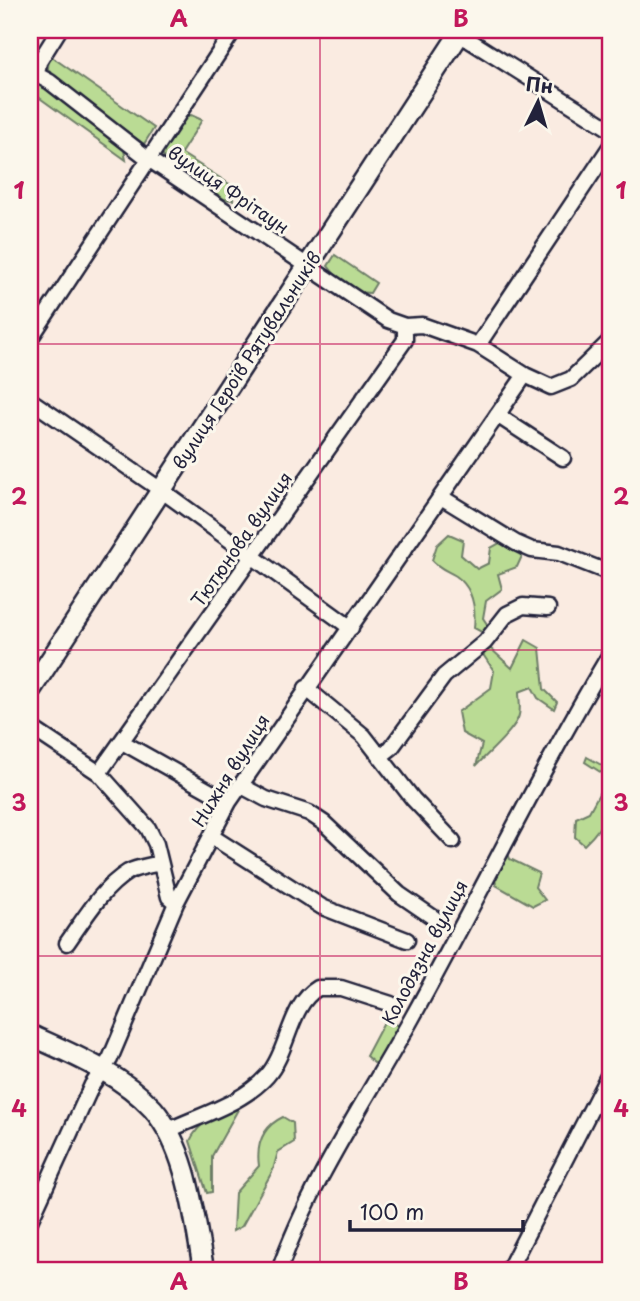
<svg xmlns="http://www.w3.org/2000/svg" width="640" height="1301" viewBox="0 0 640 1301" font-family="'Playpen Sans',sans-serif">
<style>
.green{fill:#badb94;stroke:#6e7e68;stroke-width:2}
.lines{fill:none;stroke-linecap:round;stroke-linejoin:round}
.street-casing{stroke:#22223b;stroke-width:19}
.secondary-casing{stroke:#22223b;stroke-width:24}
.street{stroke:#fbf7ec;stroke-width:14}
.secondary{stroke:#fbf7ec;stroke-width:19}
.grid{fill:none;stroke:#c2185b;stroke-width:2;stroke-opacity:0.55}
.labels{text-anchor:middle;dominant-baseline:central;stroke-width:6;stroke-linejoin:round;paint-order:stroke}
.street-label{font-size:18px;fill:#22223b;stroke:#fbf7ec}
.neatline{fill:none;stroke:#c2185b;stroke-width:2.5}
.grid-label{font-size:23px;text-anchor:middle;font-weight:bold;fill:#c2185b}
</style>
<rect width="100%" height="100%" fill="#faebe1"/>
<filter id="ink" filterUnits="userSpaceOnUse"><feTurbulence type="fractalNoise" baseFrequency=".0143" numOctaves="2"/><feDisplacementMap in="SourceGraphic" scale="14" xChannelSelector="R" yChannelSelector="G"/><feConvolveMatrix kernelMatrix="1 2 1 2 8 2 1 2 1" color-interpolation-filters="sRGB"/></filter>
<g filter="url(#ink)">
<path class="green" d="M 49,55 L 154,128 L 144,144 L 69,89 L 48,69 Z
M 30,83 C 56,83 103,132 124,150 L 126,160 L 30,91 Z
M 191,115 L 202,120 L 181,153 L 234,187 L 233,200 L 224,199 L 163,156 C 166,140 177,122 191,115 Z
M 335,255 L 376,283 L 370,293 C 351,293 339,280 328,266 Z
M 449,534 L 463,540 L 461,555 L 477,569 L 489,563 L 491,548 L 500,543 L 522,556 L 517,567 L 498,574 L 502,589 L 486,601 L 483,618 L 491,630 L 487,635 L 474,628 C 476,608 473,588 456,576 C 446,570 440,569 432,560 L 437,545 Z
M 526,640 L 540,648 L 544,689 L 557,702 L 554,709 L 538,698 L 532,687 L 519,692 C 519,699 521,708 519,715 C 517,728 486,755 476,766 L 482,744 L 462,733 L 458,712 L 491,688 L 494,671 L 482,653 L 489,647 L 512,668 Z
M 587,757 L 605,767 L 610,766 C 610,801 612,820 584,845 L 575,837 L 576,818 L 589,812 L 608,777 L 585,762 Z
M 508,853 L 510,859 L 539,873 L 535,887 L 545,900 L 533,906 L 496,885 L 494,871 Z
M 385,1020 L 397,1025 L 397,1030 L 380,1062 L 374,1063 L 366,1056 Z
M 245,1097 L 212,1156 L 212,1192 L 207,1193 L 190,1141 C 200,1119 225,1109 245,1097 Z
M 283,1117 L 293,1123 L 294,1142 L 278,1152 L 273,1170 L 242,1226 L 233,1231 L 235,1193 L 259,1166 C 256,1144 262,1127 283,1117 Z"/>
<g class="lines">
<defs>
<path id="street" d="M 453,30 L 610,129
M 37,75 L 39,62 L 59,30
M 30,76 L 37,75 L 50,82 L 150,160 L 388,320 L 405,326 L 422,325 L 478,345 L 525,375 L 551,387 L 571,379 L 610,341
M 30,339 L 234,30
M 478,345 L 610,147
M 30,400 L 161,490 L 351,628
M 497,415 L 563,458
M 441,497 L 516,543 L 532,550 L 559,553 L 610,573
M 306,688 L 364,736 L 413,799 L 453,841
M 30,727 L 99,773 L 148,828 L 156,844 L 169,897 L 176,903
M 122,742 L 229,802
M 382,755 L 391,748 L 444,676 L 485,642 L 507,614 L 523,606 L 548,608
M 99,773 L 405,340 L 405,326
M 240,785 L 266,799 L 309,813 L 324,823 L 399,894 L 437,920
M 211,836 L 322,907 L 407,940
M 67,943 C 84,919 102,888 128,872 C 137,867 149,866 160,863
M 167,1131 C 200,1115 242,1104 267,1076 C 289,1051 289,1005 318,988 L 341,988 L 391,1004
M 30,1221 L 92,1085 L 110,1059 L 176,903 L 229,802 L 525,375
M 279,1271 C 310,1182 366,1101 412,1018 C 479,897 539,773 610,654
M 508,1271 L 610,1072"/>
<path id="secondary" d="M 30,691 L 462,30
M 30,1035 C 72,1054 121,1074 153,1109 C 189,1151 194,1219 204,1271"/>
</defs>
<use href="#street" class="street-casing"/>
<use href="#secondary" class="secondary-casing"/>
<use href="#street" class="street"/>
<use href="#secondary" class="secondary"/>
</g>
</g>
<path class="grid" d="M 320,30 L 320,1271M 30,344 L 610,344M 30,650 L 610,650M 30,956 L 610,956"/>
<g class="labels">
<g class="street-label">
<text transform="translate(229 189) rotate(34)">вулиця Фрітаун</text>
<text transform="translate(246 360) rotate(-57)">вулиця Героїв Рятувальників</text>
<text transform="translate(241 539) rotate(-55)">Тютюнова вулиця</text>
<text transform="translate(230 770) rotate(-58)">Нижня вулиця</text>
<text transform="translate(424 952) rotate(-62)">Колодязна вулиця</text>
</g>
</g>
<rect width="640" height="1301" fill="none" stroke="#fbf7ec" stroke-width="77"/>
<g transform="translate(538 102) rotate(5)" stroke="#fbf7ec" stroke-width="5" paint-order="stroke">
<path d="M0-5L12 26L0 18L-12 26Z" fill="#22223b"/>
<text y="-10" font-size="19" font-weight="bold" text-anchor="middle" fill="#22223b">Пн</text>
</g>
<path d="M350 1220v10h173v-10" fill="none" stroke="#22223b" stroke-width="3.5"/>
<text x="360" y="1220" font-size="21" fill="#22223b" stroke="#fbf7ec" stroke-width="5" paint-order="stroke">100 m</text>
<rect x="38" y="38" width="564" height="1224" class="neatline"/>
<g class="grid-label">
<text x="179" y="27">A</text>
<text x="461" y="27">B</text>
<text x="19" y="199">1</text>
<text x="621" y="199">1</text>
<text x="19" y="505">2</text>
<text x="621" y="505">2</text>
<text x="19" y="811">3</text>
<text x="621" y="811">3</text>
<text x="19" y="1117">4</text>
<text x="621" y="1117">4</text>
<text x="179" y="1290">A</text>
<text x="461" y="1290">B</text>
</g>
</svg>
